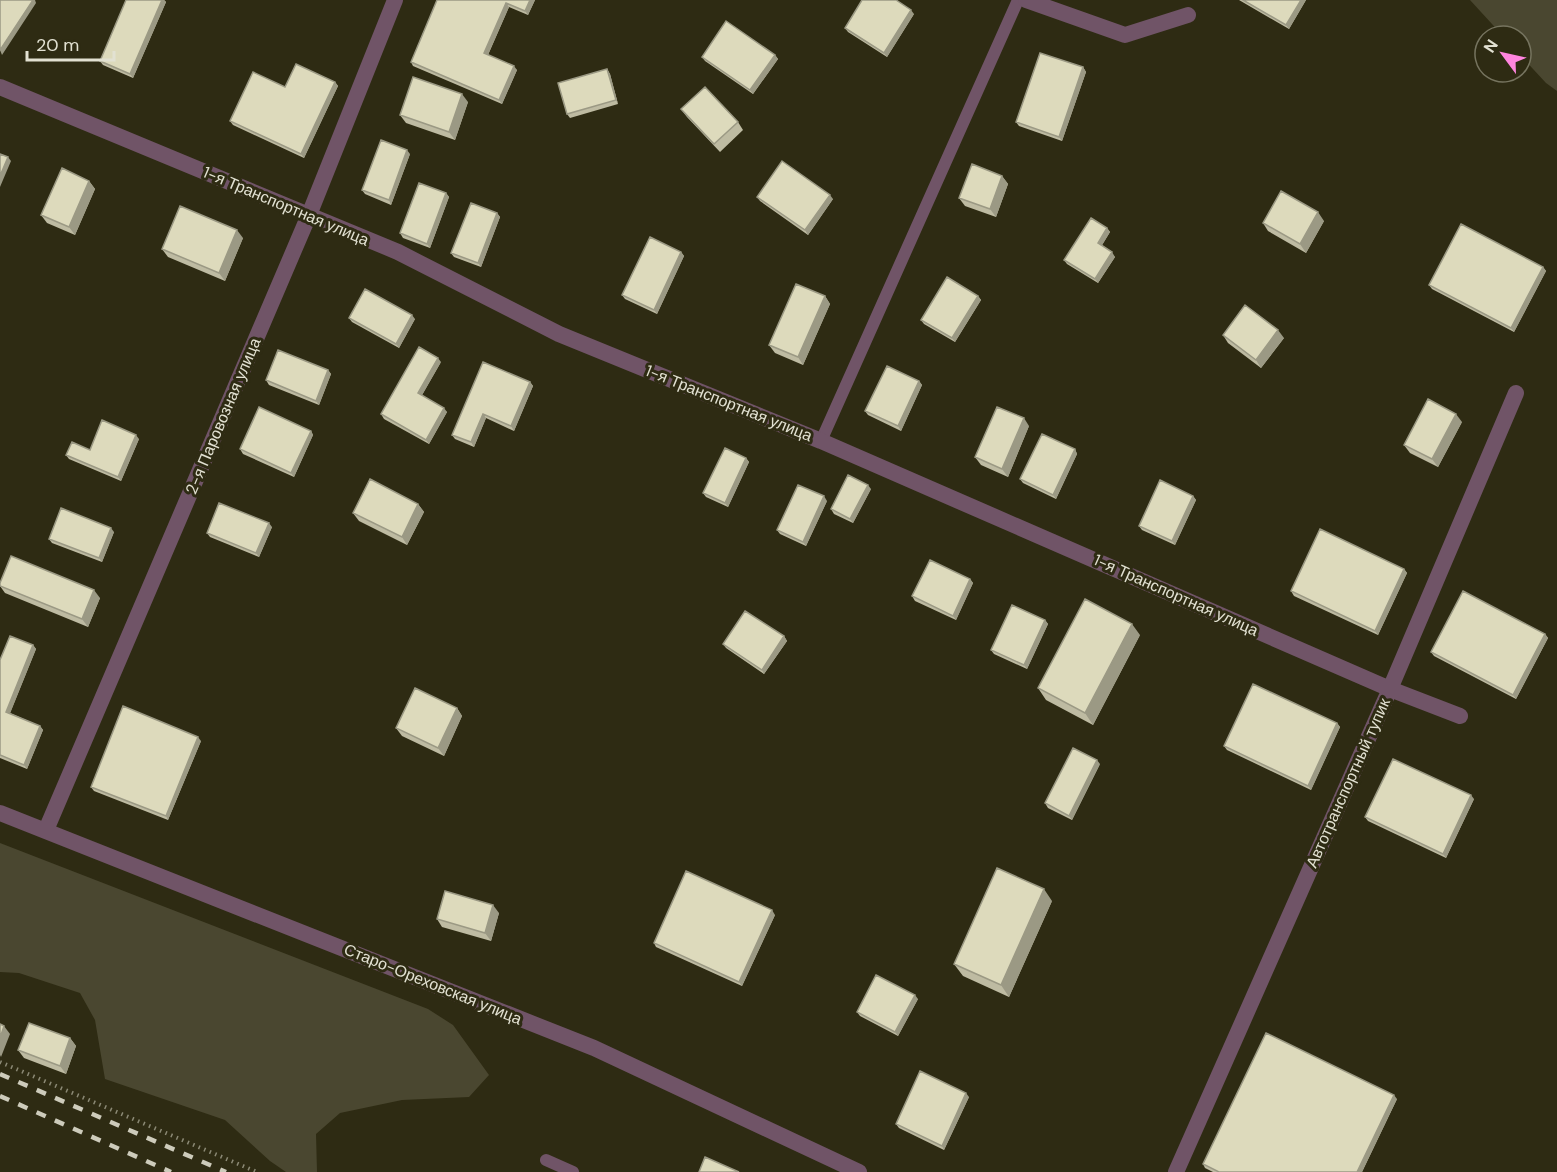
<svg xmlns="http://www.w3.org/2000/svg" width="1557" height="1172" viewBox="0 0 1557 1172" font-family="'DM Sans',sans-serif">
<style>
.green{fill:#4a4730}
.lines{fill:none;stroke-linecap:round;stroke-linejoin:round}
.path{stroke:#8b8975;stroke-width:4;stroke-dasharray:1.5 4.5;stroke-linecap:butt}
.service{stroke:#705467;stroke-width:12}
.minor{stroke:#705467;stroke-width:16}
.rail{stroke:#cdcbbb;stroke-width:4.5;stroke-dasharray:10 10;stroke-linecap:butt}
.wall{fill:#bebba2}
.shaded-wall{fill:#9b9984}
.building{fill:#dddabc;stroke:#9b9984;stroke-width:1.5}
.labels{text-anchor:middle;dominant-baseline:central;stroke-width:6;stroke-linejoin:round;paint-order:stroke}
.street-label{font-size:16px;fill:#e2e1d2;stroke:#2e2b13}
</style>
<rect width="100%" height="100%" fill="#2e2b13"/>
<path class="green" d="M 1470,0 L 1557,0 L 1557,91 L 1546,83 L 1521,56 L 1521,36 L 1503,36 Z
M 0,843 L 428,1009 L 453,1025 L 489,1075 L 469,1097 L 402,1100 L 340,1113 L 316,1134 L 317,1172 L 286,1172 L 270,1161 L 225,1120 L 105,1079 L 95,1020 L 80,993 L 19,973 L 0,972 Z"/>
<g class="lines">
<path class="path" d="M 0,1062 L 257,1172"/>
<path class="service" d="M 821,441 L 1018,0
M 546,1160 L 573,1172"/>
<path class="minor" d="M 1026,0 L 1125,35 L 1188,15
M 0,87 L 398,252 L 559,334 L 821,441 L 1390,689 L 1460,716
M 0,813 L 594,1048 L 859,1172
M 46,830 L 309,215 L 395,0
M 1176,1172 L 1390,689 L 1516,393"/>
<path class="rail" d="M 0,1074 L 226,1172
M 0,1096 L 171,1172"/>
</g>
<path class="wall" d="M 126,0 L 164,0 L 166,2 L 133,78 L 103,65 L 100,61 Z
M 437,0 L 535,0 L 528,15 L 509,7 L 488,55 L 517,70 L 502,104 L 413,66 L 411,62 Z
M 1239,0 L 1306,0 L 1289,29 Z
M 914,14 L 887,57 L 848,32 L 845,28 Z
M 775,55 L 778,59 L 753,94 L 705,61 L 702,57 Z
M 1083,67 L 1086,72 L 1062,141 L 1019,126 L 1016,122 Z
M 607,69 L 610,74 L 618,104 L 570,118 L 567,114 Z
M 335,82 L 338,86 L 304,158 L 233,125 L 230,121 L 285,87 Z
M 468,102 L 455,140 L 406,123 L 400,115 Z
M 681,109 L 738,122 L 743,130 L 720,152 L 687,117 Z
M 410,154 L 391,205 L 365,194 L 362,190 Z
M 1002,176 L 1008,184 L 996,217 L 965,206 L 959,198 Z
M 89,181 L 95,189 L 75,235 L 47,223 L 41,215 Z
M 446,193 L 449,197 L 430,248 L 403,238 L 400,233 Z
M 757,197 L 833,199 L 808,235 L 760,201 Z
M 497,213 L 500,217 L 481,267 L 454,257 L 451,253 Z
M 1324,221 L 1306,253 L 1268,231 L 1263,223 Z
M 1107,228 L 1110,232 L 1102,245 L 1115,257 L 1098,283 L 1067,264 L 1064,260 Z
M 243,238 L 225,281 L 168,257 L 162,249 Z
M 681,252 L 684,256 L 657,314 L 625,299 L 622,295 Z
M 1543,267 L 1546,271 L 1514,332 L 1432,289 L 1429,285 Z
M 825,296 L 830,304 L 803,365 L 775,353 L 769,345 Z
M 978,296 L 981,300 L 955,342 L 924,324 L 921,320 Z
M 349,318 L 415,319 L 399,348 L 352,322 Z
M 1223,335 L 1284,338 L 1261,368 L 1228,343 Z
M 441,362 L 422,395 L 447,412 L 429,444 L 384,419 L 381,414 Z
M 328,370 L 331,374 L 319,405 L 269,385 L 266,380 Z
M 919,381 L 922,385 L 901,431 L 868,415 L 865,411 Z
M 530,382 L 533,386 L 514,431 L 486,418 L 474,447 L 455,439 L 452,435 Z
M 1462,422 L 1438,467 L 1410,453 L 1404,445 Z
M 1029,426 L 1008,477 L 981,465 L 975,457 Z
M 311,431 L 313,435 L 294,477 L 243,454 L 240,449 Z
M 139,439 L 121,481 L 69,459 L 66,455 Z
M 1075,449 L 1077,454 L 1056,499 L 1023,483 L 1020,479 Z
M 746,458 L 749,462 L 728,507 L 706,497 L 703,493 Z
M 871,489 L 853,523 L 834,514 L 831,509 Z
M 1193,496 L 1196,500 L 1175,545 L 1142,530 L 1139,526 Z
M 827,501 L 806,546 L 780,534 L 777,530 Z
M 418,504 L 424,512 L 407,545 L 359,521 L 353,513 Z
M 272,527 L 259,557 L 210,537 L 207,533 Z
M 114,532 L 102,562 L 52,543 L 49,539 Z
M 1404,569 L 1407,573 L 1378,635 L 1294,596 L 1291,591 Z
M 970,579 L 973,583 L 956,620 L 915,601 L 912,596 Z
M 0,583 L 100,598 L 88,627 L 5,593 L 0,586 Z
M 1045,620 L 1048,624 L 1027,669 L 994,654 L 991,650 Z
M 1545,634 L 1548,638 L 1516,699 L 1434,656 L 1431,652 Z
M 1140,635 L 1093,725 L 1046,700 L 1038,688 Z
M 784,636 L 787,641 L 764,674 L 726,648 L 723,644 Z
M 33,645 L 36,649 L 10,713 L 40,726 L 43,730 L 27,769 L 0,758 L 0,660 Z
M 457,708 L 462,716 L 444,756 L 402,736 L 396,728 Z
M 1337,723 L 1340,727 L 1311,790 L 1227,750 L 1224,746 Z
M 201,741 L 168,820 L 94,791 L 91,787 Z
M 1100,764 L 1072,820 L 1048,808 L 1045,803 Z
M 1474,799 L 1446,858 L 1368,821 L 1365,817 Z
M 1052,901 L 1009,997 L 963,976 L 954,964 Z
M 499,913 L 491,941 L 442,927 L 437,919 Z
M 775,915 L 742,986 L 656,947 L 654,943 Z
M 918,999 L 898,1036 L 860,1016 L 857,1012 Z
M 70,1038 L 76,1046 L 66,1074 L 24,1058 L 18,1050 Z
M 969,1097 L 944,1150 L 899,1128 L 896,1124 Z
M 1397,1099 L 1362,1172 L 1213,1172 L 1205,1168 L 1203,1164 Z"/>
<path class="shaded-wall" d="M 33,0 L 35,0 L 36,3 L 2,55 L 0,50 Z
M 162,0 L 164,0 L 166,2 L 133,78 L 130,74 Z
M 530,0 L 535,0 L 528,15 L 525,11 Z
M 1301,0 L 1306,0 L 1289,29 L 1286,25 Z
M 506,3 L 509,7 L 487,57 L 484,53 Z
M 911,10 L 914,14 L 887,57 L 884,53 Z
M 775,55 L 778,59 L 753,94 L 750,90 Z
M 514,66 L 517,70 L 502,104 L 499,100 Z
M 1083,67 L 1086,72 L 1062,141 L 1059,137 Z
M 607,69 L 610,74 L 618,104 L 616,100 Z
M 335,82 L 338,86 L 304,158 L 301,154 Z
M 462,94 L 468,102 L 455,140 L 449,132 Z
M 407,150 L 410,154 L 391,205 L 389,200 Z
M 8,157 L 11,161 L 0,187 L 0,176 Z
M 1002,176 L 1008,184 L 996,217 L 990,209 Z
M 89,181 L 95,189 L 75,235 L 69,227 Z
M 446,193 L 449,197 L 430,248 L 427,244 Z
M 830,195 L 833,199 L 808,235 L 805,230 Z
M 1318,212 L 1324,221 L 1306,253 L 1300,244 Z
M 497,213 L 500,217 L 481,267 L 478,263 Z
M 1107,228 L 1110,232 L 1101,247 L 1098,243 Z
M 237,230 L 243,238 L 225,281 L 219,273 Z
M 681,252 L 684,256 L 657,314 L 654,310 Z
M 1112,252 L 1115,257 L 1098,283 L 1095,279 Z
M 1543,267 L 1546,271 L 1514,332 L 1511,328 Z
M 825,296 L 830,304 L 803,365 L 798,357 Z
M 978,296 L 981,300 L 955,342 L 952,338 Z
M 412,315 L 415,319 L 399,348 L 396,344 Z
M 1278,330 L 1284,338 L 1261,368 L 1256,360 Z
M 438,358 L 441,362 L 421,397 L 418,393 Z
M 328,370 L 331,374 L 319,405 L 316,401 Z
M 919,381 L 922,385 L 901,431 L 898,426 Z
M 530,382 L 533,386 L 514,431 L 511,426 Z
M 444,408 L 447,412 L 429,444 L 426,440 Z
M 483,414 L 486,418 L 474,447 L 471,442 Z
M 1456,414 L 1462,422 L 1438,467 L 1432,459 Z
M 1024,418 L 1029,426 L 1008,477 L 1002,469 Z
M 311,431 L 313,435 L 294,477 L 291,473 Z
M 136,435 L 139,439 L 121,481 L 118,477 Z
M 1075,449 L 1077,454 L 1056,499 L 1053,495 Z
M 746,458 L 749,462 L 728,507 L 725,503 Z
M 868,485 L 871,489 L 853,523 L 850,519 Z
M 824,496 L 827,501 L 806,546 L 803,542 Z
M 1193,496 L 1196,500 L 1175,545 L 1172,541 Z
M 418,504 L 424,512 L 407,545 L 402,537 Z
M 269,523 L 272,527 L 259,557 L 256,553 Z
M 111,528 L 114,532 L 102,562 L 99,558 Z
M 1404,569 L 1407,573 L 1378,635 L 1375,631 Z
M 970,579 L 973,583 L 956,620 L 953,616 Z
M 94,590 L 100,598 L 88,627 L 82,619 Z
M 1045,620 L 1048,624 L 1027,669 L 1024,665 Z
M 1132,624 L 1140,635 L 1093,725 L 1085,713 Z
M 1545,634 L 1548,638 L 1516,699 L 1513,695 Z
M 784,636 L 787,641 L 764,674 L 762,670 Z
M 33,645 L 36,649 L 9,716 L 6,712 Z
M 457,708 L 462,716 L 444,756 L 438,748 Z
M 1337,723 L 1340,727 L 1311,790 L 1308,786 Z
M 40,726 L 43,730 L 27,769 L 24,765 Z
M 198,737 L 201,741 L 168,820 L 166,816 Z
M 1097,760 L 1100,764 L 1072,820 L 1069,816 Z
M 1471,795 L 1474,799 L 1446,858 L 1443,854 Z
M 1044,889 L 1052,901 L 1009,997 L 1001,985 Z
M 493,905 L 499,913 L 491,941 L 485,933 Z
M 772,910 L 775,915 L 742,986 L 739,982 Z
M 915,995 L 918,999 L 898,1036 L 895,1032 Z
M 4,1026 L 10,1034 L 1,1057 L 0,1055 L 0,1038 Z
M 70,1038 L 76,1046 L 66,1074 L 60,1066 Z
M 966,1093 L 969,1097 L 944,1150 L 942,1146 Z
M 1394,1095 L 1397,1099 L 1362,1172 L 1357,1172 Z"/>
<path class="building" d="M 0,0 L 33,0 L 0,50 Z
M 126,0 L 162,0 L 130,74 L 100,61 Z
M 437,0 L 530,0 L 525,11 L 506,3 L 484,53 L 514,66 L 499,100 L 411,62 Z
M 862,0 L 896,0 L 911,10 L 884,53 L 845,28 Z
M 1243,0 L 1301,0 L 1286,25 Z
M 726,21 L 775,55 L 750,90 L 702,57 Z
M 1040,53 L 1083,67 L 1059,137 L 1016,122 Z
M 296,64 L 335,82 L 301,154 L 230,121 L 253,72 L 285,87 Z
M 607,69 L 616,100 L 567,114 L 558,83 Z
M 413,77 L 462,94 L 449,132 L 400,115 Z
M 705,87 L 738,122 L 714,144 L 681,109 Z
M 381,140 L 407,150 L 389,200 L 362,190 Z
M 0,154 L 8,157 L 0,176 Z
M 782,161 L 830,195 L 805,230 L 757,197 Z
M 972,164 L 1002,176 L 990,209 L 959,198 Z
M 62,168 L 89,181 L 69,227 L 41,215 Z
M 419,183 L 446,193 L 427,244 L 400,233 Z
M 1281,191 L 1318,212 L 1300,244 L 1263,223 Z
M 471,203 L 497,213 L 478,263 L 451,253 Z
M 180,206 L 237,230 L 219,273 L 162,249 Z
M 1091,218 L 1107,228 L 1098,243 L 1112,252 L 1095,279 L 1064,260 Z
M 1461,224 L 1543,267 L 1511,328 L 1429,285 Z
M 650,237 L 681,252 L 654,310 L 622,295 Z
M 947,277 L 978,296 L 952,338 L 921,320 Z
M 796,284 L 825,296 L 798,357 L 769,345 Z
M 365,289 L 412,315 L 396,344 L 349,318 Z
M 1245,305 L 1278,330 L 1256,360 L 1223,335 Z
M 419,347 L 438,358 L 418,393 L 444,408 L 426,440 L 381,414 Z
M 278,350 L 328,370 L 316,401 L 266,380 Z
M 483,362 L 530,382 L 511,426 L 483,414 L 471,442 L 452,435 Z
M 887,366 L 919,381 L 898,426 L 865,411 Z
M 1428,399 L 1456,414 L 1432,459 L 1404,445 Z
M 259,407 L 311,431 L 291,473 L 240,449 Z
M 997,407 L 1024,418 L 1002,469 L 975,457 Z
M 102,420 L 136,435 L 118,477 L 66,455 L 72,442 L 90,450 Z
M 1042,434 L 1075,449 L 1053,495 L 1020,479 Z
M 725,448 L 746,458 L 725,503 L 703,493 Z
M 848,475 L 868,485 L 850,519 L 831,509 Z
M 370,479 L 418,504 L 402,537 L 353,513 Z
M 1160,480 L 1193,496 L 1172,541 L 1139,526 Z
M 798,485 L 824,496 L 803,542 L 777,530 Z
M 219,503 L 269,523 L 256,553 L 207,533 Z
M 61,508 L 111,528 L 99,558 L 49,539 Z
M 1320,529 L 1404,569 L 1375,631 L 1291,591 Z
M 11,556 L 94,590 L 82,619 L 0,586 L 0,583 Z
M 930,560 L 970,579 L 953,616 L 912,596 Z
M 1463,591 L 1545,634 L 1513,695 L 1431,652 Z
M 1085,599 L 1132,624 L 1085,713 L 1038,688 Z
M 1012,605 L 1045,620 L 1024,665 L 991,650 Z
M 745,611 L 784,636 L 762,670 L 723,644 Z
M 10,636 L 33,645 L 6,712 L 40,726 L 24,765 L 0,755 L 0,660 Z
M 1253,684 L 1337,723 L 1308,786 L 1224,746 Z
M 415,688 L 457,708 L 438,748 L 396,728 Z
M 123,706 L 198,737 L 166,816 L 91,787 Z
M 1073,748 L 1097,760 L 1069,816 L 1045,803 Z
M 1393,759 L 1471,795 L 1443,854 L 1365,817 Z
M 997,868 L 1044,889 L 1001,985 L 954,964 Z
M 686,871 L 772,910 L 739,982 L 654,943 Z
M 445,891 L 493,905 L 485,933 L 437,919 Z
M 876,975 L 915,995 L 895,1032 L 857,1012 Z
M 29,1023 L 70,1038 L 60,1066 L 18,1050 Z
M 0,1024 L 4,1026 L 0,1038 Z
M 1266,1033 L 1394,1095 L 1357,1172 L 1219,1172 L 1203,1164 Z
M 920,1071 L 966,1093 L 942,1146 L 896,1124 Z
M 705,1157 L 739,1172 L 699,1172 Z"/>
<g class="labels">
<g class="street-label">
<text transform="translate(286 206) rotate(23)">1-я Транспортная улица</text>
<text transform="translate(729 403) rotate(22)">1-я Транспортная улица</text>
<text transform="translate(223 416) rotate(-67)">2-я Паровозная улица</text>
<text transform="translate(1176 595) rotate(24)">1-я Транспортная улица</text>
<text transform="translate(1348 783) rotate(-66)">Автотранспортный тупик</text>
<text transform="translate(433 984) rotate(22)">Старо-Ореховская улица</text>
</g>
</g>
<g transform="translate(1503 54) rotate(303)"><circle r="28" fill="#2e2b13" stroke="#76745f" stroke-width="1.5"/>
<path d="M0-4.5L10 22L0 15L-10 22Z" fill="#ff85df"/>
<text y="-9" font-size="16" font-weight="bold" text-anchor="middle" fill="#e2e1d2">N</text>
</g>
<path d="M27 51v9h87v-9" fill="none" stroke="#e2e1d2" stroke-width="3"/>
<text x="36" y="51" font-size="18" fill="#e2e1d2" stroke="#2e2b13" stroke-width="4.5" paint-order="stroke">20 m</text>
</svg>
